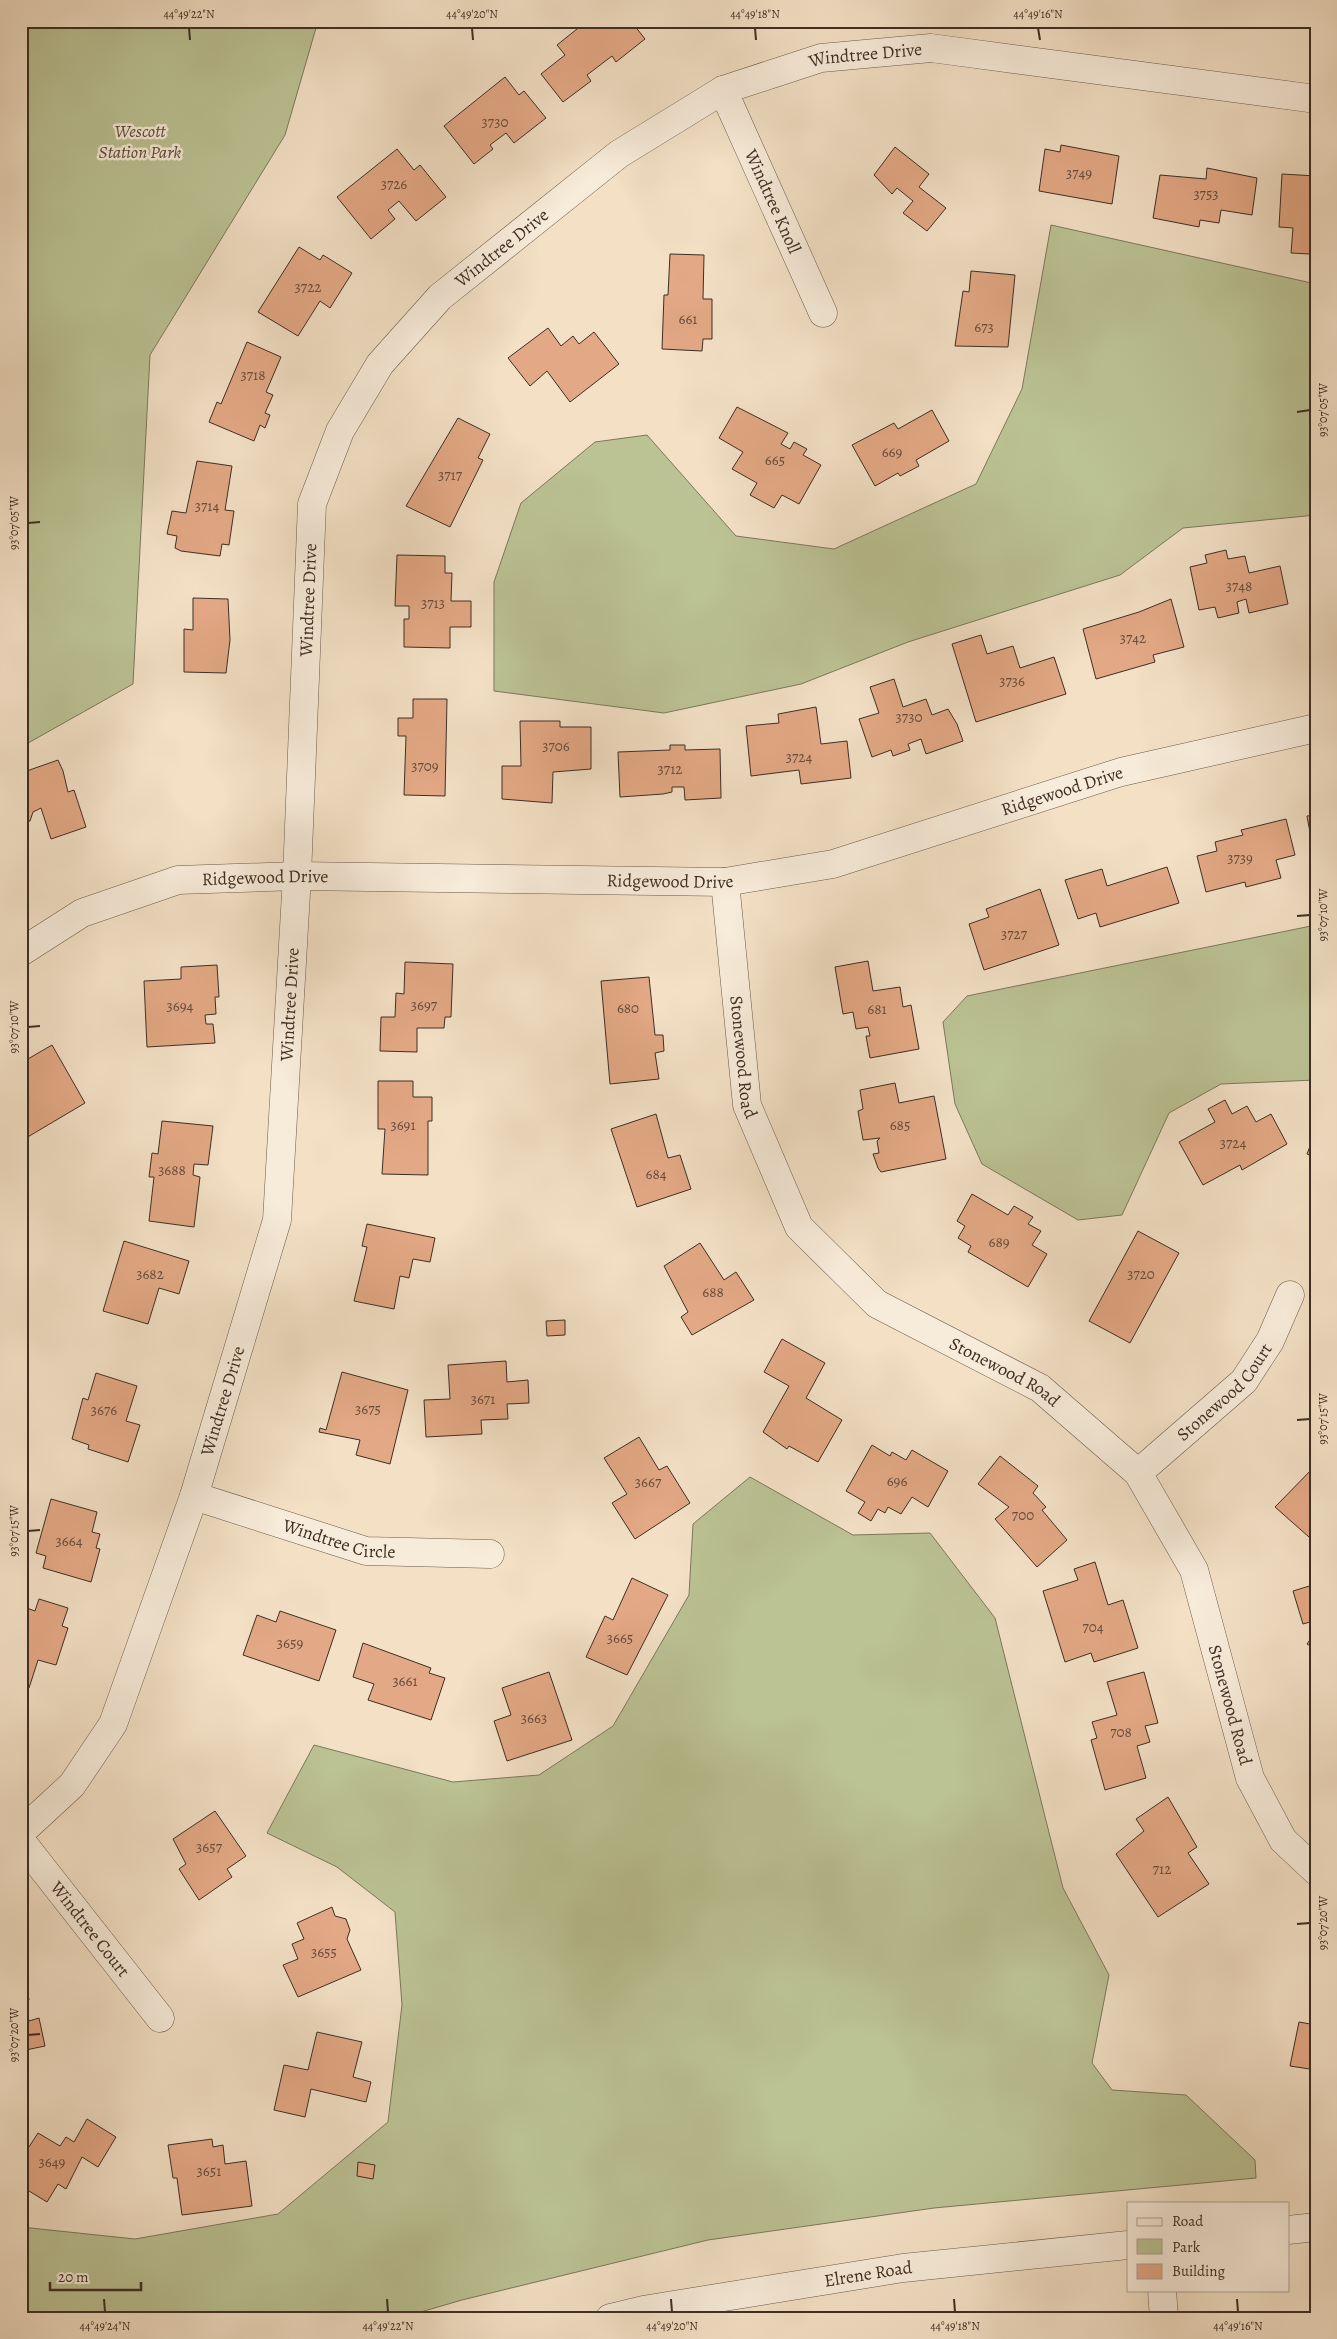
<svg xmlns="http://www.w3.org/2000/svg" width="1337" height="2339" viewBox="0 0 1337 2339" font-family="Alegreya,serif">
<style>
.green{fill:#bbc294;stroke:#7c785c}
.building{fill:#e3a885;stroke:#3e2e24}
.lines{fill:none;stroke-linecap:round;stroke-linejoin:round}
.minor-casing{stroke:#6b5a4c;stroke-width:29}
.tertiary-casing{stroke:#6b5a4c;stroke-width:29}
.minor{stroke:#f7ebd9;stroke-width:28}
.tertiary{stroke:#f7ebd9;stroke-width:28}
.ticks{fill:none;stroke:#3e2e24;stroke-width:2}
.labels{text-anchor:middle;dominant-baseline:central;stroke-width:5;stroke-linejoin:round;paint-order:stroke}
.number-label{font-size:15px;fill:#674c3c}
.street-label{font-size:18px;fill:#3e2e24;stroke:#f7ebd9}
.park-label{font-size:18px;font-style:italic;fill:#574c3a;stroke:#f7ebd9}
.neatline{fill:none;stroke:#3e2e24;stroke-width:2}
.ticks-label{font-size:12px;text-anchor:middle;fill:#3e2e24}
</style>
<rect width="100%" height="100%" fill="#f3e0c5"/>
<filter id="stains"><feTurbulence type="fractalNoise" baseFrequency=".004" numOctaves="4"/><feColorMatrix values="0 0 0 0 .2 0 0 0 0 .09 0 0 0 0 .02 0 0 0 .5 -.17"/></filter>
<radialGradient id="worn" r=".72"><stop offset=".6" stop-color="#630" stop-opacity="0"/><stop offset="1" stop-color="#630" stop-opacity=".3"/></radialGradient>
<path class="green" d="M 21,21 L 318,21 L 285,135 L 150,355 L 133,684 L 21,747 Z
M 1051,225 L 1316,284 L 1316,515 L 1183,528 L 1120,575 L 908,642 L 801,684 L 664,713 L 494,691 L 494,582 L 521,503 L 595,442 L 647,435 L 736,536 L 834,549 L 976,484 L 1022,389 Z
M 1316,925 L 1316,1080 L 1221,1084 L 1169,1113 L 1122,1215 L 1078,1220 L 982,1164 L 955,1104 L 943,1022 L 967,996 Z
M 750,1477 L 853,1535 L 930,1533 L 995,1618 L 1063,1888 L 1109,1975 L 1092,2063 L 1112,2090 L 1186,2095 L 1255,2160 L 1256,2178 L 934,2208 L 708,2240 L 462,2300 L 400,2318 L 21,2318 L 21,2227 L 135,2239 L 278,2214 L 388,2122 L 402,2005 L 395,1912 L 337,1867 L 267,1833 L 314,1745 L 453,1782 L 539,1775 L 613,1726 L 689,1595 L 693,1524 Z"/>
<path class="building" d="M 587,21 L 631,21 L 645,39 L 616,62 L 612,56 L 587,75 L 591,81 L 563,102 L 541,74 L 565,55 L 557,45 Z
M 505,77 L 519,95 L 524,91 L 546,118 L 514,143 L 506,133 L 490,145 L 493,149 L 474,164 L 444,126 Z
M 1061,145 L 1119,156 L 1112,204 L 1039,191 L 1045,149 L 1060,152 Z
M 895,147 L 929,174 L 919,187 L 946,208 L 927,231 L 903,213 L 913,201 L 897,188 L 892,194 L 874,175 Z
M 397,149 L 414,170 L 420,165 L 446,197 L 416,221 L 399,201 L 388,210 L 395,219 L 371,239 L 337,197 Z
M 1207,168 L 1257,178 L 1252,215 L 1221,210 L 1219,223 L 1200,220 L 1199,227 L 1153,218 L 1160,175 L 1206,179 Z
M 1282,174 L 1316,176 L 1316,227 L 1311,226 L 1310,254 L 1291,253 L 1293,228 L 1279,227 Z
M 299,247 L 320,260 L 323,255 L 352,273 L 330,308 L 320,301 L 298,336 L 258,312 Z
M 670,254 L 704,255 L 703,299 L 712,299 L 712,339 L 703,339 L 702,351 L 662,349 L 664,295 L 668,295 Z
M 971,271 L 1015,275 L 1008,347 L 955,346 L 963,291 L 969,292 Z
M 548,328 L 561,346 L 573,336 L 579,344 L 594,332 L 619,364 L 570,402 L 547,371 L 530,386 L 508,358 Z
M 247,342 L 281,357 L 266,392 L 273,395 L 265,413 L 270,415 L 265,428 L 260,425 L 254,441 L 209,422 L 217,402 L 221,404 Z
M 737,407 L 788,433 L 781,444 L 790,449 L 794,442 L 807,449 L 803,455 L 821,465 L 799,504 L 782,495 L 774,508 L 750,495 L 757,483 L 732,469 L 743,452 L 719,438 Z
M 932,410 L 949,441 L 916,460 L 919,466 L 900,476 L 898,473 L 875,486 L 852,445 L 894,423 L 898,429 Z
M 458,418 L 490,434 L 478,458 L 483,460 L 450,527 L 406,506 Z
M 197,461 L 232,466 L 225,510 L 234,511 L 229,545 L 222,544 L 220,556 L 181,551 L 175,548 L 177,536 L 167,534 L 172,511 L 186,513 Z
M 1226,550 L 1228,559 L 1245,556 L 1249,573 L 1280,566 L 1288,604 L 1249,613 L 1246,599 L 1237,602 L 1239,613 L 1218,618 L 1215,607 L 1199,610 L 1190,567 L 1207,563 L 1205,555 Z
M 397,555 L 445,556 L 445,573 L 452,573 L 451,601 L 471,601 L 471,627 L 450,627 L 450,648 L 404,647 L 404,619 L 409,619 L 409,606 L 395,606 Z
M 193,598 L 228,599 L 230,640 L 226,673 L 184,672 L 184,629 L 193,630 Z
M 1171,599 L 1184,647 L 1153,655 L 1155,662 L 1096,679 L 1083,629 L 1139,612 Z
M 981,635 L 987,654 L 1013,646 L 1020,668 L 1054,657 L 1066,694 L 976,722 L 952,644 Z
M 894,679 L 903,707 L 926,699 L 932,715 L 948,709 L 957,724 L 963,741 L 926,754 L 921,739 L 908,744 L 910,750 L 893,756 L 891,750 L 872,757 L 859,719 L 879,713 L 870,687 Z
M 413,699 L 447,699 L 445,796 L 404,795 L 406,736 L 398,736 L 398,718 L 413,718 Z
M 816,707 L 821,744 L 847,741 L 851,778 L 801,784 L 799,770 L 751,776 L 746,726 L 779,723 L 778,714 Z
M 520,721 L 560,721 L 560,727 L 591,727 L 591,769 L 553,772 L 552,803 L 502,799 L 502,766 L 521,766 Z
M 670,745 L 685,745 L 685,750 L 720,749 L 721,798 L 685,800 L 684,787 L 672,787 L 672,792 L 663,794 L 620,797 L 618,752 L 670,750 Z
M 58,760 L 63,771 L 68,792 L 74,790 L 86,827 L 51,839 L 41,808 L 33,812 L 30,821 L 21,823 L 21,773 Z
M 1316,815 L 1316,860 L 1315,860 L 1307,816 Z
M 1286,819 L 1295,855 L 1276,860 L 1281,878 L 1246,887 L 1245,882 L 1206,892 L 1197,856 L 1217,851 L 1215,842 L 1243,835 L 1241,830 Z
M 1167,867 L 1179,903 L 1100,927 L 1096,913 L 1078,919 L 1065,880 L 1102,869 L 1107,886 Z
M 1040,889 L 1059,945 L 984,970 L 969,924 L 989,917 L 986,909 Z
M 868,961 L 873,991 L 900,987 L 903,1007 L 911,1005 L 919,1049 L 870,1058 L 866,1036 L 870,1036 L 868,1027 L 856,1029 L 853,1012 L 843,1014 L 835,967 Z
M 405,962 L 453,964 L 451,1017 L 445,1017 L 444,1028 L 417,1028 L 417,1052 L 380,1051 L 381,1017 L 395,1017 L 396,993 L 404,994 Z
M 217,965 L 219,997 L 215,997 L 216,1014 L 205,1015 L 206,1024 L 213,1024 L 215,1043 L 147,1047 L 144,981 L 181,979 L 181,967 Z
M 649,977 L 655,1035 L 663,1035 L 664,1051 L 655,1053 L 659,1079 L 610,1084 L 601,981 Z
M 52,1045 L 85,1103 L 26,1138 L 21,1130 L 21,1063 Z
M 378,1081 L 413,1081 L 413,1097 L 432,1097 L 432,1121 L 428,1121 L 428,1175 L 382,1174 L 385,1129 L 378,1129 Z
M 895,1083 L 899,1103 L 934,1096 L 946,1159 L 881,1172 L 878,1168 L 873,1154 L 879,1153 L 877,1141 L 880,1138 L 863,1140 L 858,1111 L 863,1109 L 860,1090 Z
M 1225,1100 L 1232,1114 L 1247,1106 L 1256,1122 L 1271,1114 L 1287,1144 L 1242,1170 L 1240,1165 L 1203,1185 L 1179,1142 L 1215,1122 L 1208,1109 Z
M 656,1114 L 668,1158 L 680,1155 L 691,1189 L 637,1207 L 611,1129 Z
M 162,1121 L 213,1126 L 208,1165 L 194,1164 L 193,1175 L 200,1177 L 194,1227 L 149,1221 L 154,1177 L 149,1177 L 152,1153 L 158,1154 Z
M 1316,1131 L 1316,1158 L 1307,1154 Z
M 972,1194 L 1008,1215 L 1014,1206 L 1033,1217 L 1028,1224 L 1041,1231 L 1032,1245 L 1047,1254 L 1028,1287 L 968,1252 L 971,1246 L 958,1238 L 965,1226 L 957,1221 Z
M 367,1224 L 435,1238 L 430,1262 L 413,1259 L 409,1278 L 400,1276 L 394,1309 L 354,1301 L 367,1247 L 362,1246 Z
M 1138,1231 L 1179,1253 L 1130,1343 L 1089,1321 Z
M 124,1241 L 189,1261 L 179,1294 L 159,1288 L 148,1324 L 103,1311 Z
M 700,1243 L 724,1280 L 736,1272 L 754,1300 L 692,1335 L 681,1317 L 688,1312 L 664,1266 Z
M 565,1320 L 565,1335 L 547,1336 L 546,1321 Z
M 782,1339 L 825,1363 L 806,1398 L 842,1420 L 818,1462 L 789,1446 L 787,1449 L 763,1432 L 789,1386 L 764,1372 Z
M 506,1361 L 507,1382 L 528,1380 L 529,1403 L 507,1404 L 508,1419 L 481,1420 L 482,1434 L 426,1437 L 424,1400 L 450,1399 L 448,1365 Z
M 342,1372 L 408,1390 L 390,1464 L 356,1455 L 360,1440 L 319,1432 L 320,1428 L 326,1430 Z
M 96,1373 L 137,1386 L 126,1421 L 140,1425 L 128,1462 L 88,1449 L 89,1445 L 72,1439 L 83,1398 L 88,1400 Z
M 639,1437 L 659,1470 L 667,1466 L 690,1503 L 635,1539 L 612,1503 L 627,1494 L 604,1458 Z
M 872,1445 L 890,1456 L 892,1452 L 906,1460 L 912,1450 L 948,1471 L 928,1507 L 912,1497 L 901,1514 L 888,1507 L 885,1513 L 878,1509 L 871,1521 L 858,1513 L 865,1502 L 846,1491 Z
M 1000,1456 L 1038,1486 L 1033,1493 L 1046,1507 L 1042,1510 L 1067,1540 L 1037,1567 L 995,1519 L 1009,1507 L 978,1484 Z
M 1316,1465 L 1316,1529 L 1309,1537 L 1275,1507 Z
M 51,1499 L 97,1512 L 92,1532 L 100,1534 L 96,1548 L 100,1549 L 91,1582 L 43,1568 L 46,1556 L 36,1553 Z
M 1095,1562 L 1108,1605 L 1123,1600 L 1138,1648 L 1094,1662 L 1091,1653 L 1065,1662 L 1043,1591 L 1078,1580 L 1074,1569 Z
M 632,1578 L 668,1595 L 627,1675 L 586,1657 L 605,1616 L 613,1620 Z
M 1316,1584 L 1316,1659 L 1312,1656 L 1316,1649 L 1307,1644 L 1314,1634 L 1310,1622 L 1303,1624 L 1293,1591 Z
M 39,1599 L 68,1608 L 62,1626 L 68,1628 L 56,1665 L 38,1660 L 29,1688 L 21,1686 L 21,1606 L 35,1611 Z
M 280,1611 L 336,1630 L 319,1681 L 243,1655 L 257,1615 L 276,1622 Z
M 363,1643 L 431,1668 L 429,1673 L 445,1678 L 431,1720 L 368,1700 L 374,1684 L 353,1677 Z
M 549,1672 L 572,1740 L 507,1761 L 494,1721 L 511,1715 L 502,1688 Z
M 1144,1672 L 1158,1723 L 1145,1726 L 1150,1742 L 1137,1746 L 1146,1778 L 1105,1790 L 1091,1740 L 1097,1738 L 1092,1722 L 1117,1715 L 1107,1682 Z
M 1168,1797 L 1197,1847 L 1188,1853 L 1209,1884 L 1158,1917 L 1116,1854 L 1144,1831 L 1136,1819 Z
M 215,1811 L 246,1856 L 227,1869 L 232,1877 L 199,1900 L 179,1869 L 186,1864 L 173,1839 Z
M 332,1907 L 335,1916 L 346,1919 L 350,1930 L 347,1939 L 361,1970 L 298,1997 L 283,1965 L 298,1959 L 292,1944 L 304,1939 L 297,1923 Z
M 21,1972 L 24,1972 L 29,2000 L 25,2000 L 29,2021 L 39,2018 L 45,2046 L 21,2051 Z
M 1299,2022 L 1316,2025 L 1316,2070 L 1290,2066 Z
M 317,2032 L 362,2042 L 353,2077 L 371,2082 L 366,2102 L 311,2089 L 305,2117 L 274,2110 L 284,2065 L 308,2070 Z
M 87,2119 L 116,2137 L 98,2167 L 82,2157 L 66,2189 L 58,2184 L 47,2202 L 21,2186 L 21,2173 L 27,2164 L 21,2159 L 38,2133 L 60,2146 L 66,2137 L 74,2142 Z
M 212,2139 L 213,2147 L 223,2145 L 225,2164 L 246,2161 L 252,2206 L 182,2215 L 177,2178 L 173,2178 L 168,2145 Z
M 358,2162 L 375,2165 L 373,2179 L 357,2176 Z"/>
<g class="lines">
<defs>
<g id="minor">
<path id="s1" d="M 723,90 L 823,313"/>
<path id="s2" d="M 725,882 L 747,1105 L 799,1227 L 877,1304 L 1040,1388 L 1138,1473 L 1194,1570 L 1250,1778 L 1283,1840 L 1316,1871"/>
<path id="s3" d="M 21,952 L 82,913 L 178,880 L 297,876 L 725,882 L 833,864 L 1121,772 L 1316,728"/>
<path id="s4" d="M 1138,1473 L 1244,1381 L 1270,1341 L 1290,1295"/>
<path id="s5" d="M 194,1496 L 366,1551 L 490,1554"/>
<path id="s6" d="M 21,1832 L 72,1785 L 113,1724 L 194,1496 L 277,1220 L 297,876 L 312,504 L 340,431 L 380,364 L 440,297 L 619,154 L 723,90 L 821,58 L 931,48 L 1316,99"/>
<path id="s7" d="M 21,1841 L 160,2018"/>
<path d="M 1162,2290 L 1164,2318"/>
</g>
<g id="tertiary">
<path d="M 1288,2230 L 1316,2227"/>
<path id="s8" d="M 610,2318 L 643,2310 L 903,2268 L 1128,2245"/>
</g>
</defs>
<use href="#minor" class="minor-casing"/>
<use href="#tertiary" class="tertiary-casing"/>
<use href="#minor" class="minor"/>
<use href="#tertiary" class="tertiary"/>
</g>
<path class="ticks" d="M 189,28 L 190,40M 472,28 L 473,40M 755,28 L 756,40M 1038,28 L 1040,40M 1297,412 L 1310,410M 28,523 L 40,522M 1297,916 L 1310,915M 28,1027 L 40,1026M 1297,1420 L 1310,1419M 28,1531 L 40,1530M 1297,1924 L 1310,1923M 28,2035 L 40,2034M 104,2299 L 105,2312M 387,2299 L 388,2312M 671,2299 L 672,2312M 954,2299 L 955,2312M 1237,2299 L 1238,2312"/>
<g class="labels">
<g class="number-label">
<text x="495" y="122">3730</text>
<text x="1079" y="173">3749</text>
<text x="394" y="184">3726</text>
<text x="1206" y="194">3753</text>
<text x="308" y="287">3722</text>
<text x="688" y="319">661</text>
<text x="984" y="327">673</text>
<text x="253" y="375">3718</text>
<text x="892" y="452">669</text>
<text x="775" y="460">665</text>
<text x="450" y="475">3717</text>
<text x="207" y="506">3714</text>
<text x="1239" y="586">3748</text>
<text x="433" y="603">3713</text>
<text x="1133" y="638">3742</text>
<text x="1012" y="681">3736</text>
<text x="909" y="717">3730</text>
<text x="556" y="746">3706</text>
<text x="799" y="757">3724</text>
<text x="425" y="766">3709</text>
<text x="670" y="769">3712</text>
<text x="1240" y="858">3739</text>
<text x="1014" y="934">3727</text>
<text x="424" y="1005">3697</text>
<text x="180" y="1006">3694</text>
<text x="628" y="1008">680</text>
<text x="877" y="1009">681</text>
<text x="403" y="1125">3691</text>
<text x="900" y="1125">685</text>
<text x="1233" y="1143">3724</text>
<text x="172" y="1170">3688</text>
<text x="656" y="1174">684</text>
<text x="999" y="1242">689</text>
<text x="150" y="1274">3682</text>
<text x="1141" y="1274">3720</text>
<text x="713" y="1292">688</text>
<text x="483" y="1399">3671</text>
<text x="368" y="1409">3675</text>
<text x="104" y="1410">3676</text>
<text x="897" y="1481">696</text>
<text x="648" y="1482">3667</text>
<text x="1023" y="1515">700</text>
<text x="69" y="1541">3664</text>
<text x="1093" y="1627">704</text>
<text x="620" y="1638">3665</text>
<text x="290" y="1643">3659</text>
<text x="405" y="1681">3661</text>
<text x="534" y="1718">3663</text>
<text x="1121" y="1732">708</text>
<text x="209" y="1847">3657</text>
<text x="1162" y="1869">712</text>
<text x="324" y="1952">3655</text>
<text x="52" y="2162">3649</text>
<text x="209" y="2171">3651</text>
</g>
<g class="street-label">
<text stroke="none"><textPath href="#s6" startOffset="2135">Windtree Drive</textPath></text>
<text stroke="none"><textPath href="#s1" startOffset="122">Windtree Knoll</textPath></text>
<text stroke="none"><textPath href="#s6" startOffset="1715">Windtree Drive</textPath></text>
<text stroke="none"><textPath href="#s6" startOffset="1294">Windtree Drive</textPath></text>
<text stroke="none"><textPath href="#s3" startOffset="1071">Ridgewood Drive</textPath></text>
<text stroke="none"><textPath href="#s3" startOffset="261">Ridgewood Drive</textPath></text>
<text stroke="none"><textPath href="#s3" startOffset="666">Ridgewood Drive</textPath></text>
<text stroke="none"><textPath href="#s6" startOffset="889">Windtree Drive</textPath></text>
<text stroke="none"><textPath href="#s2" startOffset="176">Stonewood Road</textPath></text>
<text stroke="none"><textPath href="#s2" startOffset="611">Stonewood Road</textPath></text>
<text stroke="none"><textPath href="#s4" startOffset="119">Stonewood Court</textPath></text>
<text stroke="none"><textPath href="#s6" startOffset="484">Windtree Drive</textPath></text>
<text stroke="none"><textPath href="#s5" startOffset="152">Windtree Circle</textPath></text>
<text stroke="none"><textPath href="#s2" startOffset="1031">Stonewood Road</textPath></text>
<text stroke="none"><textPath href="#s7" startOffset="112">Windtree Court</textPath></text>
<text stroke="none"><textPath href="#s8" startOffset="262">Elrene Road</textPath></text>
</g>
<g class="park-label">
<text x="140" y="131">Wescott<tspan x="140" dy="21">Station Park</tspan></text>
</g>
</g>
<rect width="1337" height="2339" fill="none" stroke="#f3e0c5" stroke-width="55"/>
<rect x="1127" y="2202" width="162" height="90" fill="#f7ebd9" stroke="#ad9f91"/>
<rect x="1137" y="2218" width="25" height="8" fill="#f7ebd9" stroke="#ad9f91"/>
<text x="1172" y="2226" font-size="15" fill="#3e2e24">Road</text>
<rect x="1137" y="2239" width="25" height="15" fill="#bbc294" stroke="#ad9f91"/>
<text x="1172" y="2252" font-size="15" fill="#3e2e24">Park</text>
<rect x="1137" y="2264" width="25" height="15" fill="#e3a885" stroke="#ad9f91"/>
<text x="1172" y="2276" font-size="15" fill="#3e2e24">Building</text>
<path d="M50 2282v8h91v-8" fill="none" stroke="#3e2e24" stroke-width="2.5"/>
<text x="58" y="2282" font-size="15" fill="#3e2e24" stroke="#f7ebd9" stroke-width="4" paint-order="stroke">20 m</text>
<rect x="28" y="28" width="1282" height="2284" class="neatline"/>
<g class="ticks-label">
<text x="189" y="18">44°49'22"N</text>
<text x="472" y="18">44°49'20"N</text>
<text x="755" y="18">44°49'18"N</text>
<text x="1038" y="18">44°49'16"N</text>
<text transform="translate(1323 410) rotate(-90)" y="4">93°07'05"W</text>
<text transform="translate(14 523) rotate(-90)" y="4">93°07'05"W</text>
<text transform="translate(1323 915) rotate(-90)" y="4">93°07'10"W</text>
<text transform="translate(14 1027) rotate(-90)" y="4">93°07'10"W</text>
<text transform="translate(1323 1419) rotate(-90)" y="4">93°07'15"W</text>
<text transform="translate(14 1531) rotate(-90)" y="4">93°07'15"W</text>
<text transform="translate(1323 1923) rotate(-90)" y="4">93°07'20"W</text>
<text transform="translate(14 2035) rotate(-90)" y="4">93°07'20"W</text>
<text x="105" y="2330">44°49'24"N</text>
<text x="388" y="2330">44°49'22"N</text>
<text x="672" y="2330">44°49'20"N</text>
<text x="955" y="2330">44°49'18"N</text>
<text x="1238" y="2330">44°49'16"N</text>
</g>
<rect width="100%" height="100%" filter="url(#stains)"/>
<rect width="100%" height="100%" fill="url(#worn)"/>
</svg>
